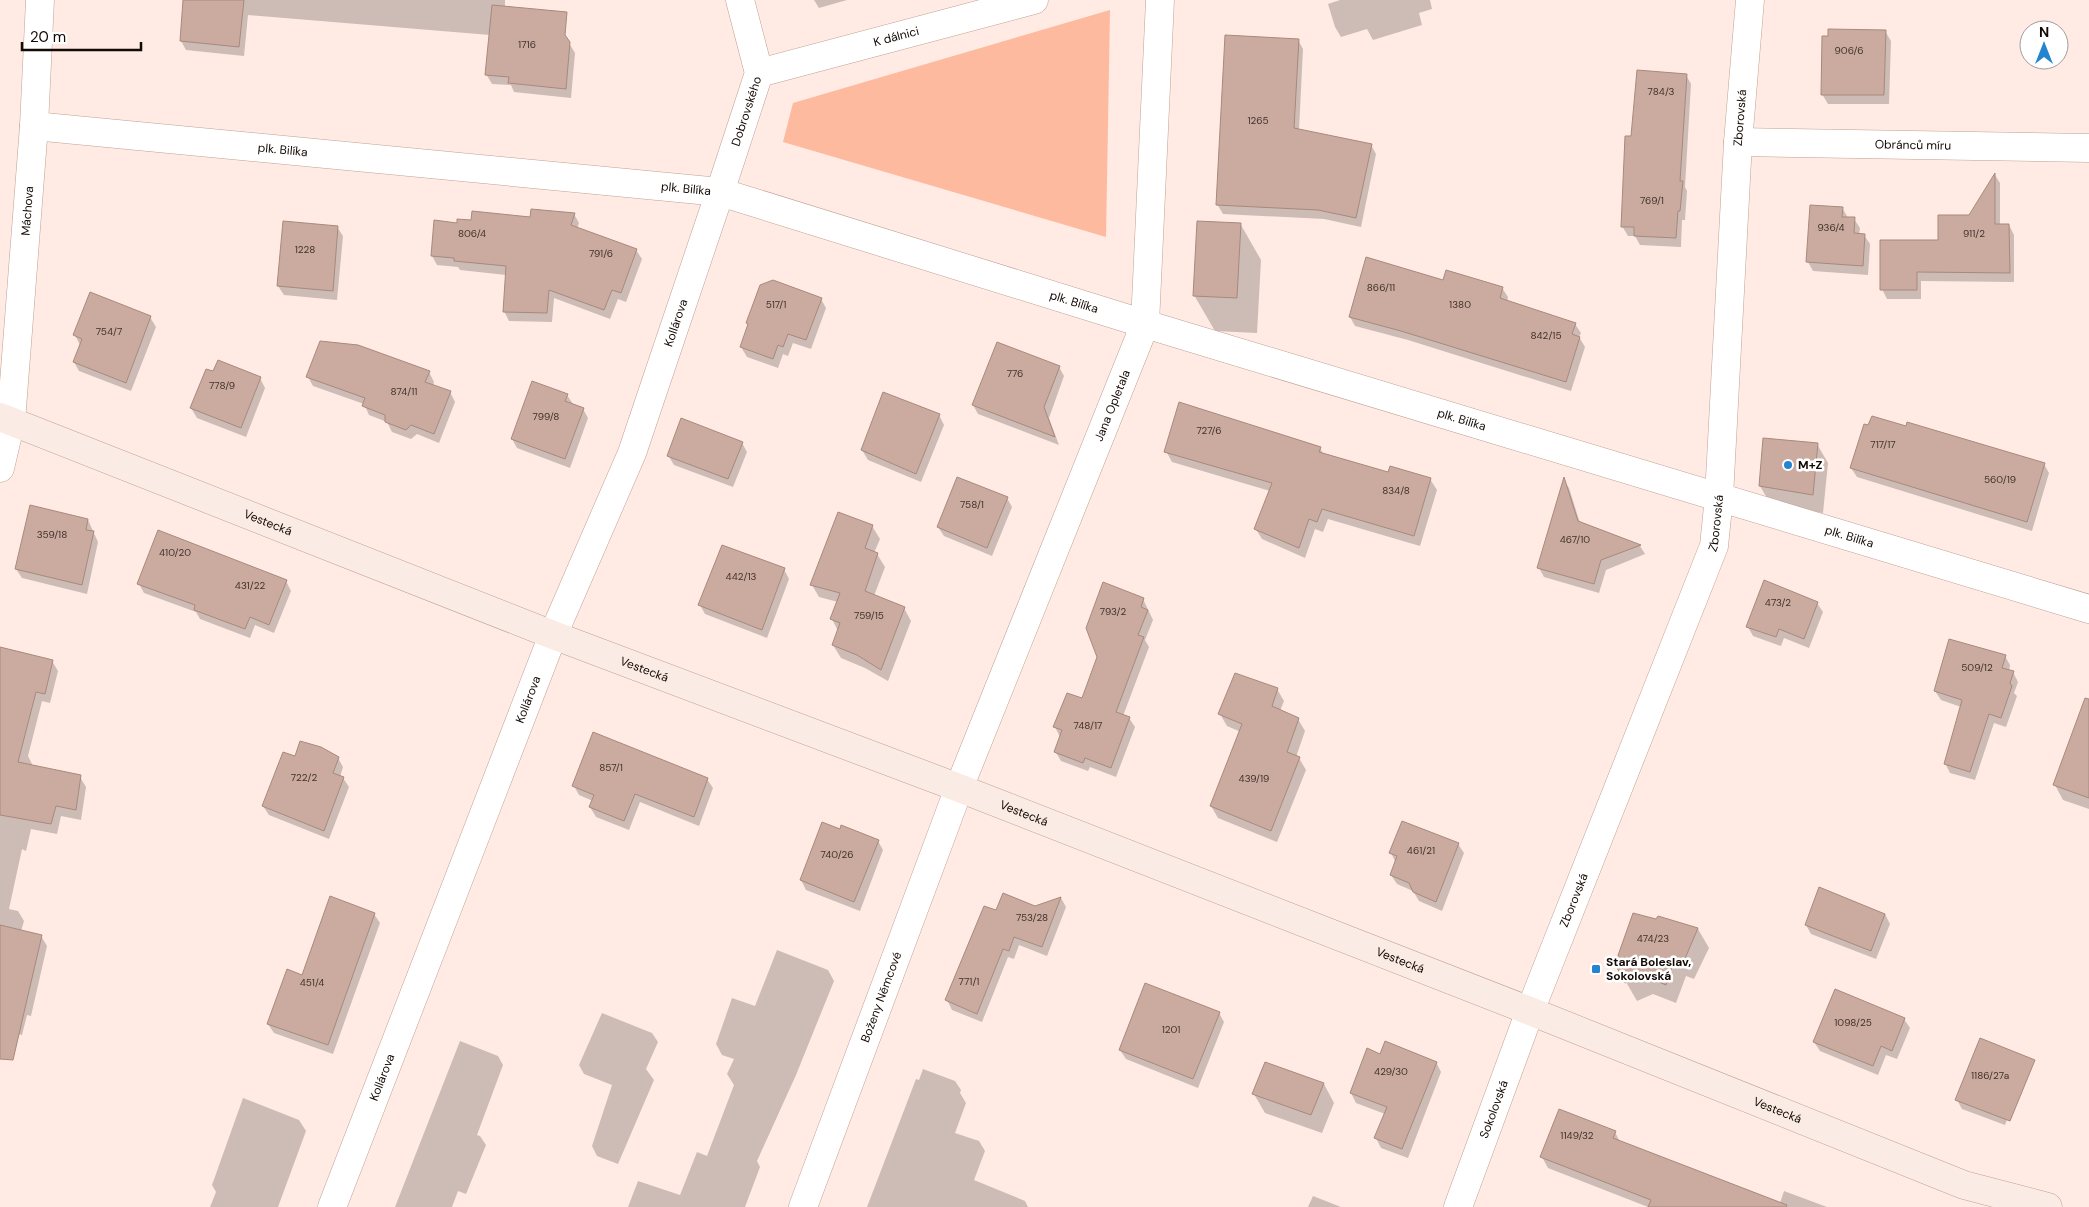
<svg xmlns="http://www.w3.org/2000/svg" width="2089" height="1207" viewBox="0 0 2089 1207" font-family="'DM Sans',sans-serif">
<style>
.green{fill:#fdba9e}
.shadow{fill:#0003}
.building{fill:#cbab9f;stroke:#a7897d}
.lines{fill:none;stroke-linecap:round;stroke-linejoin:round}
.street-casing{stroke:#c0a194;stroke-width:29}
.secondary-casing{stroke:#c0a194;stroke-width:29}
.street{stroke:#fff;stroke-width:28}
.secondary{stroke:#faebe4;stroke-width:28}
.poi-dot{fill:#2484d0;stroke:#fff;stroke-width:2}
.labels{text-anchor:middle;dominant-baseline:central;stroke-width:5;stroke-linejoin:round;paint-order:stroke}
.number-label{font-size:10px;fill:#41322c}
.street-label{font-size:12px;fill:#130905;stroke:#fff}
.poi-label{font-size:12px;font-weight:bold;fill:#130905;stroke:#fff;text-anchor:start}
</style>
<rect width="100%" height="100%" fill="#ffebe3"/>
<path class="green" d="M 1110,10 L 1106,237 L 783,142 L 793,103 Z"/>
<path class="shadow" d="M 185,0 L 505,0 L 505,7 L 569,43 L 575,53 L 571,98 L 514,92 L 511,85 L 492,84 L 486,74 L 490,35 L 248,15 L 244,56 L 186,50 L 181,41 Z
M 814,0 L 847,0 L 819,8 Z
M 1340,0 L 1430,0 L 1432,9 L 1419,13 L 1422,25 L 1373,40 L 1367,29 L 1341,37 L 1335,27 L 1328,4 Z
M 1885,31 L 1891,41 L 1889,104 L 1828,104 L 1822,94 Z
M 1298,40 L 1303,49 L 1299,130 L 1371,145 L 1376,154 L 1361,227 L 1324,219 L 1223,214 L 1217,204 Z
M 1686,75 L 1691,84 L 1685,187 L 1687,191 L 1685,220 L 1682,220 L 1681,247 L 1640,245 L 1635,236 L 1628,236 L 1622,226 L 1632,138 Z
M 1995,175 L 2000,183 L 2000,225 L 2009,225 L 2014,235 L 2014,282 L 1921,281 L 1921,299 L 1887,299 L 1882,289 L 1969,216 Z
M 1843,209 L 1848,218 L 1854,219 L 1860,228 L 1859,235 L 1864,235 L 1870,244 L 1868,275 L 1813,271 L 1808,262 Z
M 574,214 L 579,223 L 577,229 L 636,250 L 642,259 L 626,302 L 618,299 L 610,319 L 554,298 L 552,322 L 509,321 L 504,311 L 506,275 L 460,270 L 458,267 L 437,265 L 432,256 L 458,224 Z
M 1241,225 L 1261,260 L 1257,333 L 1215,331 L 1194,295 Z
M 337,227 L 343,236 L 337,300 L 284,295 L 278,286 Z
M 1444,281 L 1502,288 L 1508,297 L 1507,302 L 1575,324 L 1581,333 L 1579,337 L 1585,347 L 1571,391 L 1408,340 L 1355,326 L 1350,317 Z
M 821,299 L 826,308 L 811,349 L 793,343 L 788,356 L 783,354 L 778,368 L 747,357 L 741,347 Z
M 150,317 L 156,327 L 131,391 L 79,371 L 74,362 L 80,345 L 75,335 Z
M 1059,367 L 1064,376 L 1049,418 L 1059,445 L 978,414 L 973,405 Z
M 429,372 L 434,382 L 433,386 L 450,392 L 455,402 L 439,443 L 417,434 L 411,439 L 392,432 L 387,422 L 369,415 L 364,404 L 313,386 L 308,377 Z
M 260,378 L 265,388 L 246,437 L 197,418 L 191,408 Z
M 567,395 L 573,404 L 583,409 L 588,418 L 570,468 L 517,448 L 512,439 Z
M 939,415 L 944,425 L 921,482 L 868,460 L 862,450 Z
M 742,443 L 747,452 L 733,487 L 674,465 L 668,455 Z
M 1817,444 L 1828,463 L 1823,513 L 1771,505 L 1760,486 Z
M 1320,448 L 1324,455 L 1389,473 L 1430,479 L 1437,490 L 1420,546 L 1328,519 L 1323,532 L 1315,529 L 1305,558 L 1262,539 L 1255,528 L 1270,491 L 1172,462 L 1166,451 Z
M 2044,464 L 2049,473 L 2032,531 L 1857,477 L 1851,468 Z
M 1564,481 L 1569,488 L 1580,523 L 1640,546 L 1645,554 L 1606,570 L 1599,593 L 1544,577 L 1539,568 Z
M 1007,498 L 1012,507 L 992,556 L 944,536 L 938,527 Z
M 88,520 L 98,542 L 87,594 L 22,578 L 16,569 Z
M 872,526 L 880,539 L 874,553 L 877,554 L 885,567 L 874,596 L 904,608 L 911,621 L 888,681 L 865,668 L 841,658 L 833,645 L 838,631 L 832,619 L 838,602 L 819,597 L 812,585 Z
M 784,569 L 789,579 L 767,638 L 705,614 L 700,605 Z
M 286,581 L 291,591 L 274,633 L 255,625 L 250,638 L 200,619 L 196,612 L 144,593 L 139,584 Z
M 1143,599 L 1153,620 L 1145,640 L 1149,647 L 1123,716 L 1129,718 L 1135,727 L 1116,777 L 1090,767 L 1088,771 L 1061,761 L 1055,751 L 1060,737 L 1055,727 L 1082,700 Z
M 1817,603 L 1823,612 L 1809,648 L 1784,638 L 1781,646 L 1753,636 L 1748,627 Z
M 0,649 L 52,661 L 58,671 L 50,703 L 42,701 L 28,756 L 32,764 L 32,766 L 80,777 L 86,787 L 81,820 L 61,816 L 57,834 L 31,829 L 26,851 L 22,849 L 9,909 L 18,911 L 24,921 L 21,931 L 41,936 L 47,946 L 31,1016 L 27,1015 L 22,1035 L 0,1030 Z
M 2005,656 L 2010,665 L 2009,671 L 2013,672 L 2018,682 L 2014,693 L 2017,696 L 2006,727 L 1994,723 L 1975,780 L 1950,773 L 1945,763 L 1961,707 L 1941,700 L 1935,691 Z
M 1277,689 L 1284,701 L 1280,711 L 1298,719 L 1305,731 L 1296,757 L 1299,758 L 1306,770 L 1277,842 L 1218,818 L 1211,806 L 1241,732 L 1227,726 L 1220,714 Z
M 2089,701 L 2089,809 L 2063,800 L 2055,785 Z
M 295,758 L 338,758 L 343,767 L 340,777 L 343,778 L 349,787 L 329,839 L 269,815 L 263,806 Z
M 707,779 L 713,788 L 699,826 L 640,802 L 629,830 L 596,817 L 590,807 L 593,801 L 579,795 L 574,786 Z
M 878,841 L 883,850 L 860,911 L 806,890 L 801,880 Z
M 1458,844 L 1464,853 L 1442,911 L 1419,901 L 1413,891 L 1397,884 L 1391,875 L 1396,863 L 1391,853 Z
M 1061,898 L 1066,907 L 1047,956 L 1019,945 L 1014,959 L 1008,957 L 982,1022 L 952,1010 L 947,1000 L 997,912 L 1035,907 Z
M 374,914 L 380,923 L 333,1054 L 274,1033 L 268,1024 L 302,976 Z
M 1885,914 L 1890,924 L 1876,959 L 1811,934 L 1806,925 Z
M 1659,917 L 1698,929 L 1709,948 L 1694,979 L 1686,976 L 1676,1003 L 1653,994 L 1637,1001 L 1626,982 Z
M 777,950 L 828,970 L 834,981 L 796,1075 L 757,1161 L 760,1167 L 745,1207 L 628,1207 L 638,1181 L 680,1195 L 697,1152 L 707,1156 L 734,1085 L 727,1074 L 734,1059 L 722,1055 L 716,1044 L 732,998 L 755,1006 Z
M 602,1013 L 652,1033 L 658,1042 L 646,1069 L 654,1080 L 618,1164 L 597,1156 L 592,1146 L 612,1085 L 584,1074 L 579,1065 Z
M 1219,1013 L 1224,1022 L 1198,1088 L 1126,1059 L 1120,1050 Z
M 1904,1019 L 1910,1028 L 1897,1059 L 1886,1055 L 1878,1075 L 1820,1051 L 1814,1042 Z
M 460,1041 L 498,1056 L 503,1065 L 477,1135 L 480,1136 L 486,1145 L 466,1194 L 458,1191 L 452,1207 L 395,1207 Z
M 1381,1055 L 1436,1062 L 1441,1072 L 1408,1158 L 1381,1148 L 1376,1138 L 1385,1114 L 1356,1103 L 1351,1093 Z
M 2028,1065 L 2005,1125 L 1962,1109 L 1957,1100 Z
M 923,1069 L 955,1081 L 961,1090 L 960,1093 L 966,1103 L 955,1133 L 979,1141 L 985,1151 L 974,1180 L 1025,1201 L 1028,1207 L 867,1207 L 916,1079 L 919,1080 Z
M 1324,1084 L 1334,1103 L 1322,1133 L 1265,1113 L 1254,1094 Z
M 243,1098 L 299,1120 L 306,1131 L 278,1207 L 210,1207 L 216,1192 L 212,1185 Z
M 1615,1132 L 1620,1142 L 1780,1203 L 1784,1191 L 1827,1207 L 1648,1207 L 1548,1168 L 1542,1157 Z
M 1313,1196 L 1341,1207 L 1308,1207 Z"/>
<path class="building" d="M 183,0 L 244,0 L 239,47 L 180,41 Z
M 492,5 L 567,12 L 565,35 L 570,42 L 566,89 L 508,83 L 509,77 L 485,75 Z
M 1828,29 L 1886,30 L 1884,95 L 1821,95 L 1822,36 L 1828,36 Z
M 1225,35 L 1299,39 L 1294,128 L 1372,144 L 1356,218 L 1318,210 L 1216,205 Z
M 1637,70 L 1687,74 L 1680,181 L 1683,181 L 1680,211 L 1678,211 L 1676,238 L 1634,236 L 1634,227 L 1621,227 L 1625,136 L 1631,136 Z
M 1995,173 L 1995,224 L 2009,224 L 2010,273 L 1917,272 L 1917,290 L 1880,290 L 1880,240 L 1938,240 L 1938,215 L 1969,215 Z
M 1810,205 L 1843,207 L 1842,217 L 1855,217 L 1854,233 L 1865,234 L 1863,266 L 1806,262 Z
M 531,209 L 575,213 L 571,225 L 637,249 L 621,293 L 612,290 L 604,310 L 549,290 L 547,313 L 503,312 L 506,266 L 454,261 L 454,258 L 431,256 L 434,220 L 457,223 L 457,219 L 471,220 L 472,211 L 530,217 Z
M 283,221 L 338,226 L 333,291 L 277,286 Z
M 1197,221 L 1241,223 L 1237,298 L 1193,296 Z
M 1366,257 L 1443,280 L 1446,270 L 1503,287 L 1500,298 L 1576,323 L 1572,334 L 1580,337 L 1566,382 L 1401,331 L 1349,317 Z
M 773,280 L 822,298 L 806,340 L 788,334 L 783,347 L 778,345 L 773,359 L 740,347 L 748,324 L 746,323 L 760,285 Z
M 90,292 L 151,316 L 126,383 L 73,362 L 82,339 L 73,335 Z
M 320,341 L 358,345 L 430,371 L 425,382 L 451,391 L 434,434 L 411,425 L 406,430 L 385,422 L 385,415 L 362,406 L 365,398 L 306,377 Z
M 997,342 L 1060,366 L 1044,407 L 1055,437 L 972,405 Z
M 218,360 L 261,377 L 241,428 L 190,408 L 206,369 L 213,371 Z
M 532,381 L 568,394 L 565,401 L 584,408 L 565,459 L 511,439 Z
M 883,392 L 940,414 L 916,474 L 861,450 Z
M 1179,402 L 1321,447 L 1319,452 L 1388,472 L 1390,466 L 1431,478 L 1414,536 L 1322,509 L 1317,522 L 1309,519 L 1299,548 L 1254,529 L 1272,483 L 1164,452 Z
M 1872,416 L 1906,426 L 1907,422 L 2045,463 L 2027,522 L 1850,468 L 1864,424 L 1868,425 Z
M 681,418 L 743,442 L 728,479 L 667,456 Z
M 1763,438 L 1818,443 L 1813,495 L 1759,486 Z
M 957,477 L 1008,497 L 987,548 L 937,527 Z
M 1564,477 L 1578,521 L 1641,545 L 1601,560 L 1594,584 L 1537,568 Z
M 30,505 L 88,519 L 86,530 L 94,531 L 82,585 L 15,569 Z
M 838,512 L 873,525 L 865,548 L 878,553 L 865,591 L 905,607 L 881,670 L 857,655 L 832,645 L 840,623 L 830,619 L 840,593 L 810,585 Z
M 158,530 L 287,580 L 269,625 L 250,617 L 245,629 L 194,610 L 195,605 L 137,584 Z
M 722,545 L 785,568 L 762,630 L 698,605 Z
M 1764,580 L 1818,602 L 1804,639 L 1779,629 L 1776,637 L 1746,627 Z
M 1103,582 L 1144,598 L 1141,607 L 1148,610 L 1138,635 L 1144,637 L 1116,712 L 1130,717 L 1111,768 L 1085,758 L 1083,763 L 1054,752 L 1062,730 L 1053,727 L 1067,693 L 1082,698 L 1097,657 L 1086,628 Z
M 1949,639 L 2006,655 L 2002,668 L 2014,671 L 2010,683 L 2012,686 L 2001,718 L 1989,714 L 1970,772 L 1944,764 L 1962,700 L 1934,691 Z
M 0,647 L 53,660 L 45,694 L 36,692 L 18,762 L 81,775 L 76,810 L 56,806 L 51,824 L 0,815 Z
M 1235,673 L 1278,688 L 1272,706 L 1299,718 L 1287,752 L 1300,757 L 1271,831 L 1210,806 L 1242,724 L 1218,714 Z
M 2085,698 L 2089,699 L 2089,798 L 2053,785 Z
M 593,732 L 708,778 L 694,817 L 635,794 L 624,821 L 589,807 L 594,795 L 572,786 Z
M 300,741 L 321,747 L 339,757 L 333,773 L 344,777 L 324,831 L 262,806 L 283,752 L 295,756 Z
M 1402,821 L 1459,843 L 1436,902 L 1413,892 L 1409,883 L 1390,875 L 1397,856 L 1389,853 Z
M 822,822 L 840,829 L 841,825 L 879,840 L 854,902 L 800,880 Z
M 1819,887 L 1885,914 L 1871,951 L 1805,925 Z
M 1003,893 L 1035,906 L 1061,897 L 1042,947 L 1014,937 L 1009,951 L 1003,949 L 977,1014 L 945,1000 L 984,906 L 996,910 Z
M 330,896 L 375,913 L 328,1045 L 267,1024 L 287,969 L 302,975 Z
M 1633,913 L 1656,919 L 1658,916 L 1698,928 L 1684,961 L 1675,958 L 1666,985 L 1642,975 L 1625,983 L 1615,964 Z
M 0,925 L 42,935 L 13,1060 L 0,1059 Z
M 1145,983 L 1220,1012 L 1193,1079 L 1119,1050 Z
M 1835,989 L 1905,1018 L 1892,1051 L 1881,1046 L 1873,1066 L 1813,1042 Z
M 1980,1038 L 2035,1060 L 2010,1121 L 1955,1100 Z
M 1385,1041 L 1437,1062 L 1402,1149 L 1374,1138 L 1387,1107 L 1350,1093 L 1367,1048 L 1380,1054 Z
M 1265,1062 L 1324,1083 L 1311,1115 L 1252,1094 Z
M 1559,1109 L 1616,1131 L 1613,1138 L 1787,1205 L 1786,1207 L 1648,1207 L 1651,1200 L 1540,1157 Z"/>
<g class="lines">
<defs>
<g id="street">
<path id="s1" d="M 759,73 L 1034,0"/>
<path id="s2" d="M 34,126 L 720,192 L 1145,324 L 2089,609"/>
<path id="s3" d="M 1738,142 L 2089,148"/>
<path id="s4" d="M 0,468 L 11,421 L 34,126 L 40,0"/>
<path id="s5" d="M 332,1207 L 553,635 L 632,453 L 720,192 L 759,73 L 740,0"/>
<path id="s6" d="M 803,1207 L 959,788 L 1145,324 L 1160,0"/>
<path id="s7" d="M 1458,1207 L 1530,1011 L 1714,546 L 1719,497 L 1738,142 L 1750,0"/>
</g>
<g id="secondary">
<path id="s8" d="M 0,417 L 553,635 L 959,788 L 1530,1011 L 1964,1185 L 2048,1207"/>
</g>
</defs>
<use href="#street" class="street-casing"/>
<use href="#secondary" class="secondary-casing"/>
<use href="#street" class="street"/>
<use href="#secondary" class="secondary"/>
</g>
<g class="poi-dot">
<circle cx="1788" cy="465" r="5"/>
<rect x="1591" y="964" width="10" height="10" rx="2.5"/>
</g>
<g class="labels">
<g class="number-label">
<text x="527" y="44">1716</text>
<text x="1849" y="50">906/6</text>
<text x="1661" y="91">784/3</text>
<text x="1258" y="120">1265</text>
<text x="1652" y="200">769/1</text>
<text x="1831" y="227">936/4</text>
<text x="472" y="233">806/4</text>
<text x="1974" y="233">911/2</text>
<text x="305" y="249">1228</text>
<text x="601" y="253">791/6</text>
<text x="1381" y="287">866/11</text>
<text x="776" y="304">517/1</text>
<text x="1460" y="304">1380</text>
<text x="109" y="331">754/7</text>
<text x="1546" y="335">842/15</text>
<text x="1015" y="373">776</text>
<text x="222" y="385">778/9</text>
<text x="404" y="391">874/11</text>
<text x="546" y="416">799/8</text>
<text x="1209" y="430">727/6</text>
<text x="1883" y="444">717/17</text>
<text x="2000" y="479">560/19</text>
<text x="1396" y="490">834/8</text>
<text x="972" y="504">758/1</text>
<text x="52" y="534">359/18</text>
<text x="1575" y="539">467/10</text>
<text x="175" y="552">410/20</text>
<text x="741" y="576">442/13</text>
<text x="250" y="585">431/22</text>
<text x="1778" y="602">473/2</text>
<text x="1113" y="611">793/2</text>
<text x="869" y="615">759/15</text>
<text x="1977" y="667">509/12</text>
<text x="1088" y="725">748/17</text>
<text x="611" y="767">857/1</text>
<text x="304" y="777">722/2</text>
<text x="1254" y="778">439/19</text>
<text x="1421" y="850">461/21</text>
<text x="837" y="854">740/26</text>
<text x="1032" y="917">753/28</text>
<text x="1653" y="938">474/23</text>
<text x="969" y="981">771/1</text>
<text x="312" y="982">451/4</text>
<text x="1853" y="1022">1098/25</text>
<text x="1171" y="1029">1201</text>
<text x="1391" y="1071">429/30</text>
<text x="1990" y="1075">1186/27a</text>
<text x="1577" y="1135">1149/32</text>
</g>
<g class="street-label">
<text stroke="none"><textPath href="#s1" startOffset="142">K dálnici</textPath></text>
<text stroke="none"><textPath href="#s5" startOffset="1172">Dobrovského</textPath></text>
<text stroke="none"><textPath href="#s7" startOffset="1138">Zborovská</textPath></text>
<text stroke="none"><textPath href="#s3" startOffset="175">Obránců míru</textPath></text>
<text stroke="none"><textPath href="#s2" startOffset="250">plk. Bilíka</textPath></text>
<text stroke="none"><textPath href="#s2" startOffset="655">plk. Bilíka</textPath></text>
<text stroke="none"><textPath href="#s4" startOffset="259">Máchova</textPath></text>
<text stroke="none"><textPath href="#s2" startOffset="1060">plk. Bilíka</textPath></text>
<text stroke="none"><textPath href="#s5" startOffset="949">Kollárova</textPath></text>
<text stroke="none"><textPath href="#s6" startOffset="859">Jana Opletala</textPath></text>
<text stroke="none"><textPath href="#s2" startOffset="1465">plk. Bilíka</textPath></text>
<text stroke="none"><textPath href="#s8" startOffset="288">Vestecká</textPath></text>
<text stroke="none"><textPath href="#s7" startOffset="732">Zborovská</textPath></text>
<text stroke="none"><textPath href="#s2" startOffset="1870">plk. Bilíka</textPath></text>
<text stroke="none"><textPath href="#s8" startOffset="692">Vestecká</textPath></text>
<text stroke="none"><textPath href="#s5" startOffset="544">Kollárova</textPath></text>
<text stroke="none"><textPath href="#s8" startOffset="1098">Vestecká</textPath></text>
<text stroke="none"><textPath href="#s7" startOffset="328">Zborovská</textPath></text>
<text stroke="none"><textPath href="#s8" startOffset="1502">Vestecká</textPath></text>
<text stroke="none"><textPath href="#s6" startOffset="224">Boženy Němcové</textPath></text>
<text stroke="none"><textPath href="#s5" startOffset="139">Kollárova</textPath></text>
<text stroke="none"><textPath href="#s7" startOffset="104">Sokolovská</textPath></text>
<text stroke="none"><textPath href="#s8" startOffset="1908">Vestecká</textPath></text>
</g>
<g class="poi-label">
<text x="1798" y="465">M+Z</text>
<text x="1606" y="962">Stará Boleslav,<tspan x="1606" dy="14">Sokolovská</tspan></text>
</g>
</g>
<g transform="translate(2044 45)"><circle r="24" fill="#ffffff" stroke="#a19d9b"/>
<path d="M0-4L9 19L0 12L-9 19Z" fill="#2484d0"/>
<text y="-8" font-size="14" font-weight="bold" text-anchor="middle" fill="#130905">N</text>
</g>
<path d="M22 42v8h119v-8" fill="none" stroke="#130905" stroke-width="2.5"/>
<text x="30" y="42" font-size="15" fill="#130905" stroke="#ffffff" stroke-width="4" paint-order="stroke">20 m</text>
</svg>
